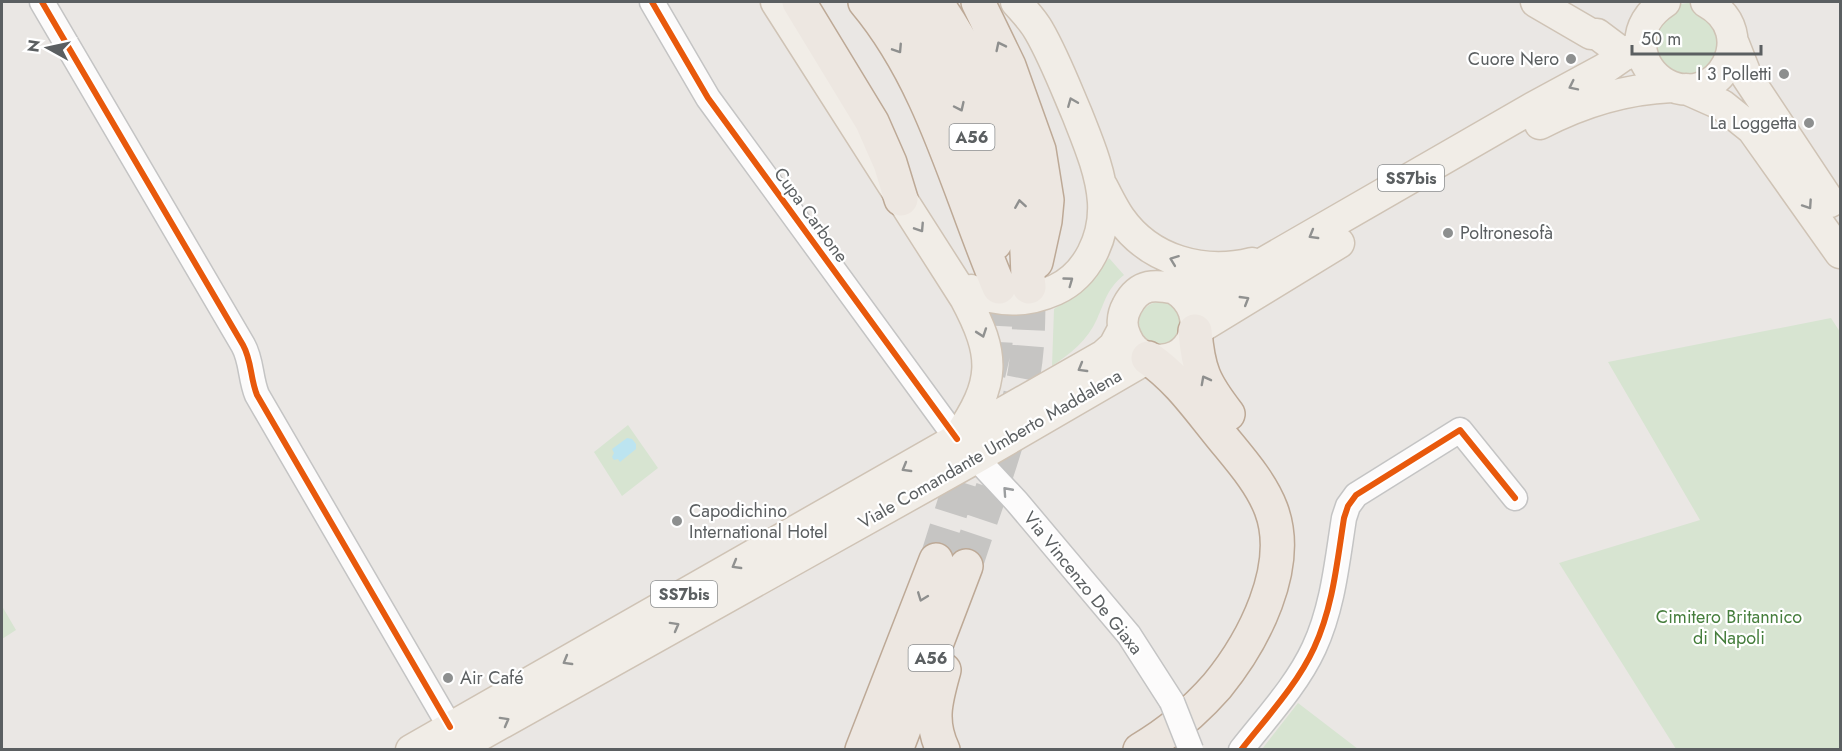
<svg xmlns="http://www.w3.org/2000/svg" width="1842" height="751" viewBox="0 0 1842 751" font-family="Jost,sans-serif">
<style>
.green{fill:#d7e4d1}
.water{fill:#bce4f0}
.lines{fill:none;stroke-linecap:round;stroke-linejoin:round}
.highway-tunnel{stroke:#c6c5c3;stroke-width:33;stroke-dasharray:33 16;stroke-linecap:butt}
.minor-casing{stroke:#c4c4c4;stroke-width:27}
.major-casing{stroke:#cfc3b5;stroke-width:33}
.highway-casing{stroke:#bda996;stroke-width:36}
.minor{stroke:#fcfbfb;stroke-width:24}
.major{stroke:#f1ede7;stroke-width:30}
.highway{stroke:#ede7e1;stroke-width:33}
.minor-bridge-casing{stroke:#c4c4c4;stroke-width:27;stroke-linecap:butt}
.minor-bridge{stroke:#fcfbfb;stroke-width:24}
.cycleway-casing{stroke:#fff;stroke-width:10}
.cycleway{stroke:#e8590c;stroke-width:6}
.oneway{stroke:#8e8f8e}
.oneway2{stroke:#909190}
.oneway3{stroke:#9b9d9f}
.poi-dot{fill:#8d8f8f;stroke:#fff;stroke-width:2}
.labels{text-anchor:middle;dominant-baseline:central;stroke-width:4.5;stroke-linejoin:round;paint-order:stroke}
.shield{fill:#fff;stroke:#8c8f90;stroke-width:1.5}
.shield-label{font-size:16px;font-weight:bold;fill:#5b5f61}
.poi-label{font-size:18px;fill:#5b5f61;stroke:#fff;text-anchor:end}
.street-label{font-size:18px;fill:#5b5f61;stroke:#fff}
.park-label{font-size:18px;fill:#467e3d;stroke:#fff}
</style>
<rect width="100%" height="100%" fill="#eae7e4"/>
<path class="green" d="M 1688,3 L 1701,5 L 1720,22 L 1715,71 L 1666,77 L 1648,32 L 1675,5 Z
M 1109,258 L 1124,275 C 1107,289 1106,299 1097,319 C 1088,340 1070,354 1052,366 L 1054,309 L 1087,287 Z
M1139 323a21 21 0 1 1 42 0a21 21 0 1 1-42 0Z
M 1831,318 L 1840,332 L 1840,749 L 1676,749 L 1559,563 L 1700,520 L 1608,362 Z
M 628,425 L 658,468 L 622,496 L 594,452 Z
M 2,606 L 16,630 L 2,639 Z
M 1298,703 L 1358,749 L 1262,749 Z"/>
<path class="water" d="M 627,438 L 632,439 L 636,444 L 636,449 L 620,462 L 618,459 L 614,460 L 612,457 L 614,453 L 612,449 Z"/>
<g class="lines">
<path class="highway-tunnel" d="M 989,374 L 996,344 L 999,287
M 936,560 L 973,442
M 966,566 C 986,503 1012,439 1024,374 C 1029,345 1029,316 1029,287"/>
<defs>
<path id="minor" d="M 42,2 L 243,345 C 252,361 250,378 257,395 L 450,727
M 652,2 L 708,98 L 957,439
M 976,458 L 1017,502 L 1129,635 L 1172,702
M 1241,750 C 1266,718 1297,685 1314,648 C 1333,607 1337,562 1344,518 L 1348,506 L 1356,495 L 1460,430 L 1515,498"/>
<path id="major" d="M 776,2 L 965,298 C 996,356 996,382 958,437
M 1536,2 L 1591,34 L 1597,34 L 1625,55
M 1665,2 C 1650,12 1638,28 1641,47 C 1643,63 1652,76 1666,84 C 1718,111 1763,33 1706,2
M 1734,44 L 1747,77 L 1830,202
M 1686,89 L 1722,105 L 1752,129 L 1840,253
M 1540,124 C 1582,102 1625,89 1672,87
M 1102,186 C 1108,197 1113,208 1120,218 C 1150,261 1204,275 1252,263
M 1175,289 C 1215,314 1191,370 1149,358 C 1139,355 1130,347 1126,337 C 1121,327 1122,315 1127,306 C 1143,275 1166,289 1192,291 C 1202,292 1213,290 1223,286 L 1532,108 L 1604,69 L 1640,44
M 971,290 C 999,303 1028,302 1055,290 C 1088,275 1105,237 1103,202 C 1101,172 1088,142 1077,114 C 1065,86 1054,57 1039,31 C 1033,20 1024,11 1016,2
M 1195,331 L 1339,243
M 411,750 L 1104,355 L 1114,346 L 1123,329
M 454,750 L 976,458 L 1148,358"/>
<path id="highway" d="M 799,2 L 872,122 L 890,163 L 901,199
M 865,2 C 933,83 958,191 999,287
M 900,2 C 953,72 985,156 995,243
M 936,2 C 988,78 1013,150 1026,241 C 1028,256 1027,272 1029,287
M 978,2 L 1009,66 L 1039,150 L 1047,200 L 1045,221 L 1036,262
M 1195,331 C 1198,370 1204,383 1228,414
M 862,750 L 936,560
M 896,750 L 966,566
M 943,750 C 929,721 936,699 944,670
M 1140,750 C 1169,733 1195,711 1217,686 C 1253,642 1293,567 1271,509 C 1260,480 1236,455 1217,431 C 1196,405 1176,377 1148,358"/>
</defs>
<use href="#minor" class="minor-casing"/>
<use href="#major" class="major-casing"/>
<use href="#highway" class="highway-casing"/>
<use href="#minor" class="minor"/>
<use href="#major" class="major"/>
<use href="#highway" class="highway"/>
<defs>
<path id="minor-bridge" d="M 1172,702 L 1191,750"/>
</defs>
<use href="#minor-bridge" class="minor-bridge-casing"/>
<use href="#minor-bridge" class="minor-bridge"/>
<defs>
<path id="cycleway" d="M 42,2 L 243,345 C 252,361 250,378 257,395 L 450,727
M 652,2 L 708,98 L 957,439
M 1241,750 C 1266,718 1297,685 1314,648 C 1333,607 1337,562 1344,518 L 1348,506 L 1356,495 L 1460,430 L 1515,498"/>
</defs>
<use href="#cycleway" class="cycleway-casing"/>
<use href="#cycleway" class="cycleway"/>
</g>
<defs><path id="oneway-chevron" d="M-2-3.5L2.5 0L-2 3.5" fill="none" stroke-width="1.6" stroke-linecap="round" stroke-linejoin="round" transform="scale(1.5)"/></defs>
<g class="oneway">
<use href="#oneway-chevron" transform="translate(1000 46) rotate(-116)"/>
<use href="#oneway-chevron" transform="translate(898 49) rotate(57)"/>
<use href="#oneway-chevron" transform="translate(960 107) rotate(65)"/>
<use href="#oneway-chevron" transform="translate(1020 204) rotate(-99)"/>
<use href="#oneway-chevron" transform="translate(1205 380) rotate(-118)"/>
<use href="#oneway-chevron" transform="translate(922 597) rotate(111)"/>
</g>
<g class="oneway2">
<use href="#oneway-chevron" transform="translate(1573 86) rotate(154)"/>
<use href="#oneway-chevron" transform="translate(1072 102) rotate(-112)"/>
<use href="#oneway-chevron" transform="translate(1808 205) rotate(56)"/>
<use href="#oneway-chevron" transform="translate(920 228) rotate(57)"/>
<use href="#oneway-chevron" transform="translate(1313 235) rotate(150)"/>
<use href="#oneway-chevron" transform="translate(1174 260) rotate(-159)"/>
<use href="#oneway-chevron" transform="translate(1069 281) rotate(-36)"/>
<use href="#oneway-chevron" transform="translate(1245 300) rotate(-31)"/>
<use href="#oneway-chevron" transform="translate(982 333) rotate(71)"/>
<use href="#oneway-chevron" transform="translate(1082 368) rotate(150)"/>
<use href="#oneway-chevron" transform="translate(906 468) rotate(150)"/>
<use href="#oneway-chevron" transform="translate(736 565) rotate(150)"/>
<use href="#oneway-chevron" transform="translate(675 626) rotate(-29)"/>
<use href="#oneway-chevron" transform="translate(567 661) rotate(150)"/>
<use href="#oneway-chevron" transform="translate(505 721) rotate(-29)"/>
</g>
<use class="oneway3" href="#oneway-chevron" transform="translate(1007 491) rotate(-132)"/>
<g class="poi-dot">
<circle cx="1571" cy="59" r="6"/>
<circle cx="1784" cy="74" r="6"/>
<circle cx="1809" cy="123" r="6"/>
<circle cx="1448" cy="233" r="6"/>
<circle cx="677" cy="521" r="6"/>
<circle cx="448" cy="678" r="6"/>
</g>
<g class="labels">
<g class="shield">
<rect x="949.5" y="124" width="45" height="26" rx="4.5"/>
<rect x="1378" y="165" width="66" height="26" rx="4.5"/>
<rect x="651" y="581" width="66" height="26" rx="4.5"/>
<rect x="908.5" y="645" width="45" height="26" rx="4.5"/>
</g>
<g class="shield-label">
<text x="972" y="137">A56</text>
<text x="1411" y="178">SS7bis</text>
<text x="684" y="594">SS7bis</text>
<text x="931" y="658">A56</text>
</g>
<g class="poi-label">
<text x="1559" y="59">Cuore Nero</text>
<text x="1772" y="74">I 3 Polletti</text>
<text x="1797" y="123">La Loggetta</text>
<text x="1460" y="233" text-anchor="start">Poltronesofà</text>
<text x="689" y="511" text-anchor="start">Capodichino<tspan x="689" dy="21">International Hotel</tspan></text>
<text x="460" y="678" text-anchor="start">Air Café</text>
</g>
<g class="street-label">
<text transform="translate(811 215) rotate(54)">Cupa Carbone</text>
<text transform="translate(990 449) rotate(-30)">Viale Comandante Umberto Maddalena</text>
<text transform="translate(1083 583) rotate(51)">Via Vincenzo De Giaxa</text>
</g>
<g class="park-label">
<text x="1729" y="617">Cimitero Britannico<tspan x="1729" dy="21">di Napoli</tspan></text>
</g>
</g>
<rect width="1842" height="751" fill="none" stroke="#5b5f61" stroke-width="6"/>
<g transform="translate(48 48) rotate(278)" stroke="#ffffff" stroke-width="4.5" paint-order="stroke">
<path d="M0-4.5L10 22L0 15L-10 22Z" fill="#5b5f61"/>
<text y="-9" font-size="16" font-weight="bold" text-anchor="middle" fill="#5b5f61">N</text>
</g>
<path d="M1632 45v9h129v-9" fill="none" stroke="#5b5f61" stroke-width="3"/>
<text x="1641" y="45" font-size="18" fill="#5b5f61" stroke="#ffffff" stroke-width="4.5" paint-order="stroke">50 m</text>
</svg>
